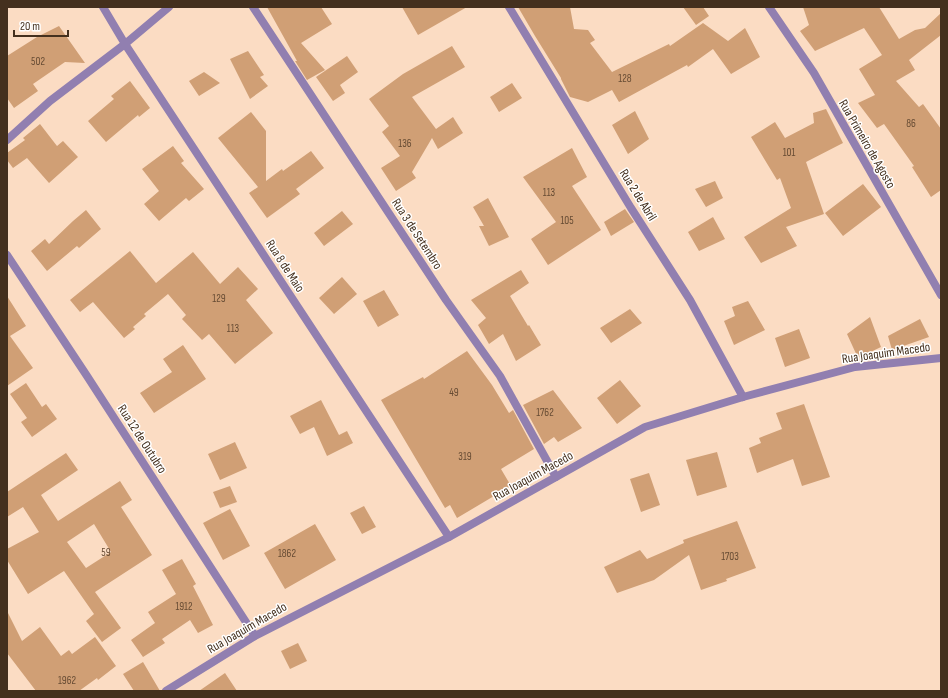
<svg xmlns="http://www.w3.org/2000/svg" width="948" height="698" viewBox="0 0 948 698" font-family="'Sofia Sans Condensed',sans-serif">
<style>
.building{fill:#d09f75;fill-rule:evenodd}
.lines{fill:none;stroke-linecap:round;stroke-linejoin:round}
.minor{stroke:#917fb0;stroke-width:8}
.tertiary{stroke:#917fb0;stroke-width:8}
.labels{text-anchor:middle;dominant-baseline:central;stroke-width:3;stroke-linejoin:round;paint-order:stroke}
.number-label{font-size:11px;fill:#674c34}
.street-label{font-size:13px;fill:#44301e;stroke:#fff}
</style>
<rect width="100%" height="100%" fill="#fbdcc3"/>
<path class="building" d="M 267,7 L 321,7 L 332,24 L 301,43 L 325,70 L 307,80 L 295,61 L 297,61 Z
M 402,7 L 467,7 L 418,35 Z
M 518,7 L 570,7 L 574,29 L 588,30 L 595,40 L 590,43 L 612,72 L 669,44 L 670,46 L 703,23 L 728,41 L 745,28 L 760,57 L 731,74 L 713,49 L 688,67 L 687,65 L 619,102 L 612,90 L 588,102 L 570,97 L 561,79 L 561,78 L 535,36 Z
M 683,7 L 703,7 L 709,16 L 696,25 Z
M 803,7 L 879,7 L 899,39 L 915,30 L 925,28 L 941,13 L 941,35 L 909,60 L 915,70 L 896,81 L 919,107 L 923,104 L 941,129 L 941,190 L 931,197 L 912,167 L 914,166 L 884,124 L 877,128 L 858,103 L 875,95 L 859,69 L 882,55 L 864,28 L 815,51 L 800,31 L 809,25 Z
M 59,26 L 85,63 L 65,62 L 33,84 L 38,91 L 14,108 L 7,98 L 7,56 L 37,37 Z
M 452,46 L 465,67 L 412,97 L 436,129 L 453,117 L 463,133 L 438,149 L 432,138 L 412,172 L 416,178 L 396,191 L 381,168 L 400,156 L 382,132 L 389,126 L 369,99 L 403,74 Z
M 248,51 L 264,75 L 260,77 L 268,86 L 250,99 L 230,59 Z
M 347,56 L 358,72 L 340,85 L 345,93 L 333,101 L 316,77 Z
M 204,72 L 220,83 L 199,96 L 189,81 Z
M 130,81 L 150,108 L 139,117 L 138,115 L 106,142 L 88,121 L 114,99 L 111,96 Z
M 512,83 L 522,98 L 499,112 L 490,97 Z
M 826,109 L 843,143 L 806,162 L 824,214 L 786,227 L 797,246 L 761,263 L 744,237 L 791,208 L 780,178 L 777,180 L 751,137 L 775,122 L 785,138 L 814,123 L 813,113 Z
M 635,111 L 649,139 L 628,154 L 612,125 Z
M 251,112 L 266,131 L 266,181 L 282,169 L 283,171 L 311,151 L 324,168 L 296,189 L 300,194 L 267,218 L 249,193 L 258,187 L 218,138 Z
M 40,124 L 57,146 L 63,141 L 78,157 L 49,183 L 27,158 L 13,168 L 7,160 L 7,153 L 25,140 L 23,138 Z
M 173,146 L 184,161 L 181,163 L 204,189 L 189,201 L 186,198 L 159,221 L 144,204 L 159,191 L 142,169 Z
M 572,148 L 587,177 L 572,186 L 601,230 L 548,265 L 531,239 L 556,222 L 523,177 Z
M 715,181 L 723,198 L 706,207 L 695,189 Z
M 863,184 L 881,207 L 843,236 L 825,213 Z
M 488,198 L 509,237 L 489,246 L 479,226 L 484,226 L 473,207 Z
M 625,209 L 634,222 L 611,236 L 604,222 Z
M 86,210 L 101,229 L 79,248 L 77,246 L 47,271 L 31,251 L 45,239 L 49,244 L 73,221 Z
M 342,211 L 353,224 L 324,246 L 314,233 Z
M 713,217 L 725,239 L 699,251 L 688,232 Z
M 130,251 L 156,283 L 193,252 L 220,284 L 238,267 L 258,289 L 246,300 L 273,333 L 235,364 L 209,334 L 202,340 L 182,319 L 186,315 L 168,294 L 144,314 L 146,316 L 133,327 L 135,329 L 124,338 L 93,302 L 80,312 L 70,300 Z
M 521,270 L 529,283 L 510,296 L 528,326 L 529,325 L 541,345 L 516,361 L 503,334 L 489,344 L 478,325 L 486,318 L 471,300 Z
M 342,277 L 357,294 L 334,314 L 319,298 Z
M 384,290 L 399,315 L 378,327 L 363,301 Z
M 7,296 L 26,326 L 10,336 L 33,368 L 7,386 Z
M 748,301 L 765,330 L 734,345 L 724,321 L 735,316 L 732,307 Z
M 630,309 L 642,323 L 611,343 L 600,328 Z
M 870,317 L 881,347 L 858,358 L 847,334 Z
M 920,319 L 929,337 L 892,350 L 888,336 Z
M 799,329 L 810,358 L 785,367 L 775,338 Z
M 183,345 L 206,379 L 154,413 L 140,393 L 172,372 L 163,359 Z
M 467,351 L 492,385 L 509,413 L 513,410 L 534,449 L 501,469 L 511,486 L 457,518 L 450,505 L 445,508 L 381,400 L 423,377 L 424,379 Z
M 620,380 L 641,406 L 617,424 L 597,398 Z
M 26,383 L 42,407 L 46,404 L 57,419 L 32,437 L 21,422 L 27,418 L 10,394 Z
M 553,390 L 582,428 L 558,442 L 554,437 L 544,444 L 523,405 Z
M 321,400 L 339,435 L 347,431 L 353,443 L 327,456 L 314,427 L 300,434 L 290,416 Z
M 804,404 L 830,477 L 802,486 L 793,459 L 757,473 L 749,448 L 761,443 L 759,438 L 782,429 L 776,413 Z
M 235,442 L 247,468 L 220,480 L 208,454 Z
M 717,452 L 727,487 L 697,496 L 686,460 Z
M 66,453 L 78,470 L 41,495 L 58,521 L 120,481 L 132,500 L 121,507 L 152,555 L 95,592 L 121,628 L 102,642 L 86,621 L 94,614 L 64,571 L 28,594 L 7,560 L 7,549 L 39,532 L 23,507 L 7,517 L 7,492 ZM 94,524 L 111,552 L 86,568 L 67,542 Z
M 649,473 L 660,505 L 641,512 L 630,479 Z
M 230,486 L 237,502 L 220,508 L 213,492 Z
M 364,506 L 376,527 L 362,534 L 350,513 Z
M 230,509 L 250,546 L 223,560 L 203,523 Z
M 737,521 L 756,568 L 726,579 L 727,581 L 701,590 L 689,555 L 654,580 L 617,593 L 604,567 L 640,550 L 647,559 L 684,543 L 683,540 Z
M 315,524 L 336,560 L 285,589 L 264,553 Z
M 182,559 L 196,584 L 193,586 L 213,625 L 198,633 L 190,620 L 162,639 L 165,643 L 143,657 L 131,640 L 155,623 L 148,612 L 176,594 L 162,570 Z
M 7,611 L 22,641 L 40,627 L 61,656 L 69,650 L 72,654 L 95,637 L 116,666 L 98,680 L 97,678 L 79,691 L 36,691 L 7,653 Z
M 298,643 L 307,661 L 290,669 L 281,651 Z
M 143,662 L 160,691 L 134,691 L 123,674 Z
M 225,673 L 237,691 L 199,691 Z"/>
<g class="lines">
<path class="minor" d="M 103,7 L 125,44 L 449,537
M 253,7 L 446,300 L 500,376 L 556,477
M 509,7 L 631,208 L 690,300 L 743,397
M 769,7 L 814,73 L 941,295
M 7,140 L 50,101 L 125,44 L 169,7"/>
<path class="tertiary" d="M 7,255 L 87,376 L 255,636
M 166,691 L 255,636 L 449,537 L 645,427 L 743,397 L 855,367 L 941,358"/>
</g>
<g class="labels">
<g class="number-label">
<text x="38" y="61">502</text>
<text x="625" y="78">128</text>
<text x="911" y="123">86</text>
<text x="405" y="143">136</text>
<text x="789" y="152">101</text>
<text x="549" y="192">113</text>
<text x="567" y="220">105</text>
<text x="219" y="298">129</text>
<text x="233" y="328">113</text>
<text x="454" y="392">49</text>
<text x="545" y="412">1762</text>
<text x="465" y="456">319</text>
<text x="106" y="552">59</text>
<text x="287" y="553">1862</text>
<text x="730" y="556">1703</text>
<text x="184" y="606">1912</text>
<text x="67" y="680">1962</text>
</g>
<g class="street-label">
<text transform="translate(867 144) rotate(60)">Rua Primeiro de Agosto</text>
<text transform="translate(638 195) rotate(58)">Rua 2 de Abril</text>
<text transform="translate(417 234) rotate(57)">Rua 3 de Setembro</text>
<text transform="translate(285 266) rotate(57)">Rua 8 de Maio</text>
<text transform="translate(886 353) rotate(-8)">Rua Joaquim Macedo</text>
<text transform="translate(142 439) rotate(57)">Rua 12 de Outubro</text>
<text transform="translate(533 476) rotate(-29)">Rua Joaquim Macedo</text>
<text transform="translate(247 628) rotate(-30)">Rua Joaquim Macedo</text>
</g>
</g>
<rect width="948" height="698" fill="none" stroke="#44301e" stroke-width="16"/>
<path d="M14 30v6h54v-6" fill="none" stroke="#44301e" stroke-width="2"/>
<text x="20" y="30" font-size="12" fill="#44301e" stroke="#ffffff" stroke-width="3" paint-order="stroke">20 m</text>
</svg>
